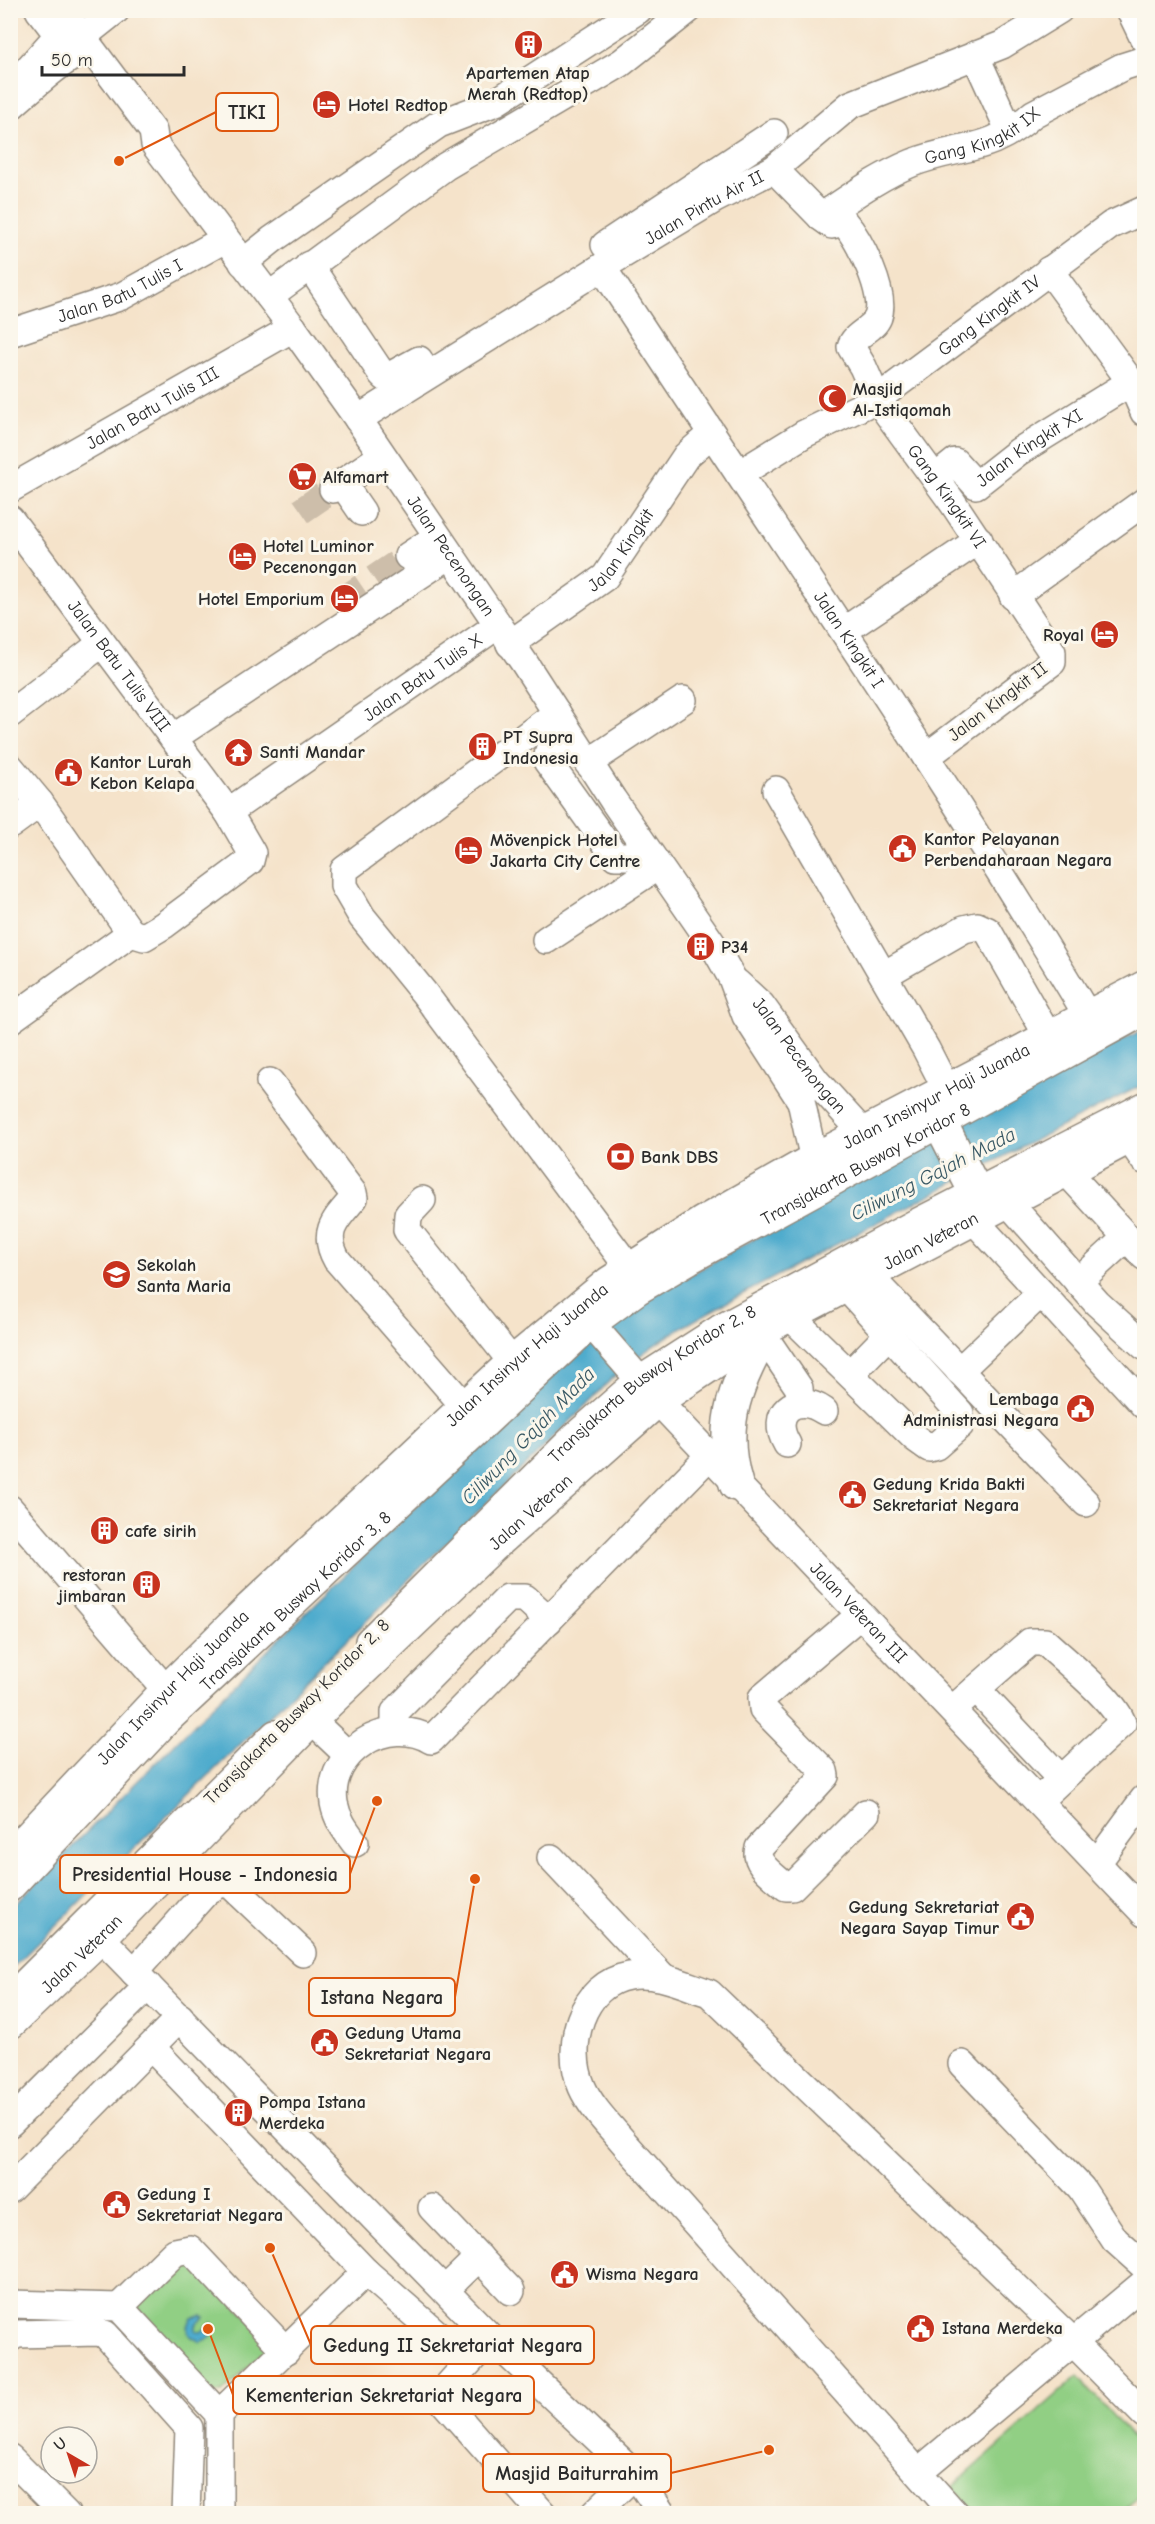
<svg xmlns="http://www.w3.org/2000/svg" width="1155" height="2524" viewBox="0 0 1155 2524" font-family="'Comic Neue',sans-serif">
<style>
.green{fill:#91cf84;stroke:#5e7d58;stroke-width:1.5}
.water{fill:#4faccd;stroke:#3d6c7c;stroke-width:1.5}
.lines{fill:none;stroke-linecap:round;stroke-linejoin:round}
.minor-tunnel{stroke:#cdbeaa;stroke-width:27;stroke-dasharray:27 14;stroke-linecap:butt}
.minor-casing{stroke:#90877a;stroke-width:30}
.major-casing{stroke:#90877a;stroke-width:36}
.minor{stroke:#fff;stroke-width:27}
.major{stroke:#fff;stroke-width:33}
.labels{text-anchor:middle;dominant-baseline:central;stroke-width:6;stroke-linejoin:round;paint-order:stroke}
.poi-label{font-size:18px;font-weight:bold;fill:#2b2b2b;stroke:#fbf7ec;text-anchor:start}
.street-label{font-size:18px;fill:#2b2b2b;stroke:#fbf7ec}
.water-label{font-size:20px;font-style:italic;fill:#385864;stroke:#fbf7ec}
.leader{fill:none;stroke:#df570e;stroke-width:2}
.callout-dot{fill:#df570e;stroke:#fbf7ec;stroke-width:2}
.callout{fill:#fbf7ec;stroke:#df570e;stroke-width:2}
.callout-label{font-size:20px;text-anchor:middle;font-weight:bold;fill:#2b2b2b}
</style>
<rect width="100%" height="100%" fill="#fbf7ec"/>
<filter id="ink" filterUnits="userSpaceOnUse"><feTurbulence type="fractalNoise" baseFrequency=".0167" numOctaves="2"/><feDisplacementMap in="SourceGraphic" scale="12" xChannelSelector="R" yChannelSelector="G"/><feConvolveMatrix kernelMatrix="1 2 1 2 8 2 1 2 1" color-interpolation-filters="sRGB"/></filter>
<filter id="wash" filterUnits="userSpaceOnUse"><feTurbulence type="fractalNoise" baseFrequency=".008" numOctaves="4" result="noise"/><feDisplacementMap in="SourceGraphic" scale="24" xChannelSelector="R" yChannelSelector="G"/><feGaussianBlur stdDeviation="1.35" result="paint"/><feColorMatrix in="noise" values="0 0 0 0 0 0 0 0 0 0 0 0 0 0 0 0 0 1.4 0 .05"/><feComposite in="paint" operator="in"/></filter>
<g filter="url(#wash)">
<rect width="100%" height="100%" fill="#f5e3ca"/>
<path class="green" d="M 180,2262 L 193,2263 L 267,2337 L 266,2350 L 222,2393 L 211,2393 L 136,2305 Z
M 1078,2376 L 1144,2451 L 1144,2492 L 1120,2513 L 975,2513 L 952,2487 Z"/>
<path class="water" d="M 1144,1029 L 1144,1084 C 1027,1144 910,1205 794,1267 C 731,1301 638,1343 594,1398 L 11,1969 L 11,1908 L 282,1636 L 581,1347 L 622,1313 L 967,1119 Z
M 202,2316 L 205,2317 L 196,2325 L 196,2331 L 201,2332 L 212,2323 L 212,2333 L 209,2338 L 200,2342 L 189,2335 L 187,2326 L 192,2318 Z"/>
</g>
<g filter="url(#ink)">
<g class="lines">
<path class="minor-tunnel" d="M 301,511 L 333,489
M 340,602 L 408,556"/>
<defs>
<g id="minor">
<path d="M 39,10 L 66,45"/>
<path id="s1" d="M 62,10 L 153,131 L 155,145 L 293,328 L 358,419 L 525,664 L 613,800 L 715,948 L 732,978 L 746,1016 L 801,1101 L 814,1160"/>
<path d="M 1130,10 L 1144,39"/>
<path d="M 82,37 L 116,10"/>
<path d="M 975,55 L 1006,123"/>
<path d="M 13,86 L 69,23"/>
<path d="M 10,107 C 35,85 59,62 89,47"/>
<path id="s2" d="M 774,169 L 821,217 L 832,225 L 844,222 C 859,239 887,294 878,317 C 873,330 854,334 851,347 L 863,367 L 877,399 L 953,503 L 1052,652 L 1052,662 L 926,757"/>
<path id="s3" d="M 821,217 C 851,197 878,177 912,163 C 961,144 989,154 1033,114 L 1122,67 L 1144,60"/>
<path d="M 605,245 L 774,133"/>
<path d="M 243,263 L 273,239 L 439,124 L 496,102 L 638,10"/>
<path d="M 309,265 L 382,374 L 386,378 L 419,360"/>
<path id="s4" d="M 602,267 C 765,517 936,761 1089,1018"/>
<path d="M 1049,270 L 1131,382 L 1144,412"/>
<path d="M 269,296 L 446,166 L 621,63 L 688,10"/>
<path id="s5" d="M 10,333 L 122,296 L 225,239"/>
<path id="s6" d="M 358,419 L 602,267 L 715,199 L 774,169 L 850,105 L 1002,45 L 1059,10"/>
<path id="s7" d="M 739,474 L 804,434 L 877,399 L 1111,225 L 1144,210"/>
<path id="s8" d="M 935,478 L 955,462 L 976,485 L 1018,452 L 1131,382"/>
<path d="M 342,483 L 362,512"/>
<path id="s9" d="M 10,489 L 293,328"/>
<path d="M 333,489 L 382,456"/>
<path id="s10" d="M 10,519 L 228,812 L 252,853 L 250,861 L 164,925 L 144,937 L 131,933 L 10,1020"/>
<path d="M 408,556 L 437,537"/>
<path d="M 1013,596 L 1144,502"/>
<path d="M 845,630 L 979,540"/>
<path id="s11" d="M 510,644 L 605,577 L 686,456 L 711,434"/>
<path d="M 557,713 L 344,870 L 344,886 L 362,917 L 424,993 L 629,1268"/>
<path d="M 10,714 L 102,643"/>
<path d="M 571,736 L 549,751 L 547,761 L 615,856 L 628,856 L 645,848"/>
<path d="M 173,738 L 450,555"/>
<path d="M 588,763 L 683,700"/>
<path d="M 10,767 L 40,803 L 131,933"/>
<path d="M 776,790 L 926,1049 L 948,1092"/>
<path id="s12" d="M 228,812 L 498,625"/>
<path d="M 10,825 L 40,803"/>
<path d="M 546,940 L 658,866"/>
<path d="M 884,975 L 964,929 L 977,926 L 988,931 L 1049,1038"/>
<path id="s13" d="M 737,983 L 761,1005 L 815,1080 L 864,1134"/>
<path d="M 270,1082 L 353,1193 L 354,1198 C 336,1219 321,1232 337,1260 L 466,1408"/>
<path d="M 1128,1137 L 1144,1160"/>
<path d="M 1065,1170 L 1144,1256"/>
<path d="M 422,1200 L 408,1215 L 407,1230 L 513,1363"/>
<path d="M 1006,1200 L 1097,1303 L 1144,1346"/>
<path d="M 972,1218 L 1144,1405"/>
<path d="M 867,1274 L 1086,1503"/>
<path d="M 1078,1282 L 1127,1237"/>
<path id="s14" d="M 579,1310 L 657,1400 L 1144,1913"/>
<path d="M 789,1315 L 915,1438 L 929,1448 L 936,1446 L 960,1425 L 960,1413 L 845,1286"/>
<path d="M 763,1335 L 799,1388 L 800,1402"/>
<path d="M 959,1371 L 1041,1293"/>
<path d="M 850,1374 L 888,1335"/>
<path d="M 787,1444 C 769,1414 795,1391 824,1411"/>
<path d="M 10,1509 L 167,1691"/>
<path d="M 860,1615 L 762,1698 L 763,1709 L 824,1771 L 825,1776 L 759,1848 C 753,1864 776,1877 786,1887 L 792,1887 L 866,1813"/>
<path id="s15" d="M 369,1641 L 575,1436 L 638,1381 L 719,1329 L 914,1224 L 1144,1106"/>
<path d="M 976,1689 L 1061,1779"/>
<path d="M 952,1710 L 1030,1642 L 1045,1642 C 1064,1660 1115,1700 1122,1723 L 1038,1801"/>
<path d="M 311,1720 L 348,1755"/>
<path d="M 395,1730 L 395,1712 L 508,1598 L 525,1598 L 549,1620"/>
<path d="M 355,1843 C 345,1830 337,1819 334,1803 C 326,1751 389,1714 431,1740 L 710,1455"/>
<path d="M 551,1858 L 663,1977"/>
<path d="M 1097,1863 L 1144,1799"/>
<path id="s16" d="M 10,1888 L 166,1722 L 591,1325 L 639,1290 L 690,1260 L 1144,1012"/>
<path d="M 100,1937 L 492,2339 L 635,2474 L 662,2514"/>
<path d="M 134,1972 L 207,1891 L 221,1883 L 231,1885 L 303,1953"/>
<path d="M 10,1998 L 275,1734"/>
<path d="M 151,2047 L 366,2272 L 468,2361"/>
<path d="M 962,2064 L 1081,2188 L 1115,2240 L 1144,2266"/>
<path d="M 10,2123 L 148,1986"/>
<path d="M 10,2189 L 180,2017"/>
<path d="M 432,2208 L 511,2291"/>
<path d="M 445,2290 L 479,2257"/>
<path d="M 10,2304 L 119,2307 L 219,2414"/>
<path d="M 119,2307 L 175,2252 L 190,2249 L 286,2351"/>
<path d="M 10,2338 L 17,2334 L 97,2332 L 105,2334 L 189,2428 L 186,2514"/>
<path d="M 480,2350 L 442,2392 L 441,2399 L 543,2514"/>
<path d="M 10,2458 L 66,2514"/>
<path d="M 918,2472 L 1144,2283"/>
<path d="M 219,2514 L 219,2414 L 366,2272"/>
<path d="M 594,2514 L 635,2474"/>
<path d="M 955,2514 L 626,2145 C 612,2128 591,2108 582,2087 C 564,2046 581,1984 629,1976 C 657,1971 684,1985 709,1993 L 1063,2332 L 1144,2414"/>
</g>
<g id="major">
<path d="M 929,1101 L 985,1210"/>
<path d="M 736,1484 C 717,1422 738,1381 767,1328"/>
<path id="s17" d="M 10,1858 L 167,1691 L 247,1612 L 513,1363 L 610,1283 L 703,1223 L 814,1160 L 1144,988"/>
<path id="s18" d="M 10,2022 L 100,1937 L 328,1702 L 491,1547 L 657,1400 L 768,1326 L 1144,1129"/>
</g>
</defs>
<use href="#minor" class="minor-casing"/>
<use href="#major" class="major-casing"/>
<use href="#minor" class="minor"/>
<use href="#major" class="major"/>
</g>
</g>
<defs>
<symbol id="building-disc" viewBox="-11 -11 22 22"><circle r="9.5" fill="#c8321e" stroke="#fbf7ec"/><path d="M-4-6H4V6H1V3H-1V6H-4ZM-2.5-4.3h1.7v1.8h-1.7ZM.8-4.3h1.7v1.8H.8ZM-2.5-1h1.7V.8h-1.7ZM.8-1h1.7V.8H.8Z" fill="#fff"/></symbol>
<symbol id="hotel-disc" viewBox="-11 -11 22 22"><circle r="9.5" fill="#c8321e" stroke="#fbf7ec"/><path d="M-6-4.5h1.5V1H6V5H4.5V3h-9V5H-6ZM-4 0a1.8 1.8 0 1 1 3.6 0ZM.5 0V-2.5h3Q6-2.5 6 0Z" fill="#fff"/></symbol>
<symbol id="mosque-disc" viewBox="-11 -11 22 22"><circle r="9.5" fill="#c8321e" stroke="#fbf7ec"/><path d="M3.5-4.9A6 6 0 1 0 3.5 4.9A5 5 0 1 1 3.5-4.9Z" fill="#fff"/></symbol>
<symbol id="supermarket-disc" viewBox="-11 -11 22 22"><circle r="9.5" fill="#c8321e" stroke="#fbf7ec"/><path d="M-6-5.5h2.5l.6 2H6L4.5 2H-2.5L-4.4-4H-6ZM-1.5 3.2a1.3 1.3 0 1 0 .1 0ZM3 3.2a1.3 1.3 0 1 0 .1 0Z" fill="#fff"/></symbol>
<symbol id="temple-disc" viewBox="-11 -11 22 22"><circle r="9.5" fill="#c8321e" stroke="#fbf7ec"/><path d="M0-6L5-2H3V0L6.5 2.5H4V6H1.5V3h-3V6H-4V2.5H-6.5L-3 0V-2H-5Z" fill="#fff"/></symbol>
<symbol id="civic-disc" viewBox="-11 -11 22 22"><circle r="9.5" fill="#c8321e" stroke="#fbf7ec"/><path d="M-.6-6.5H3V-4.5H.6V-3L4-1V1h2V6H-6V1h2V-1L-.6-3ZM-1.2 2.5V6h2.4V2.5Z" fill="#fff"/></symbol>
<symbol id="bank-disc" viewBox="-11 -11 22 22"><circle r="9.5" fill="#c8321e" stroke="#fbf7ec"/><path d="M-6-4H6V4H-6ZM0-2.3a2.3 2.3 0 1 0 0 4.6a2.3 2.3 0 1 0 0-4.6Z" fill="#fff"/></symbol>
<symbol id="school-disc" viewBox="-11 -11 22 22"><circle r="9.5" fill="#c8321e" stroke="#fbf7ec"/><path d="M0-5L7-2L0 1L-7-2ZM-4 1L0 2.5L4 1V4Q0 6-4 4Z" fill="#fff"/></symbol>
</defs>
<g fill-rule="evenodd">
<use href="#building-disc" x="512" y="28" width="33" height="33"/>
<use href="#hotel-disc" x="310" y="88" width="33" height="33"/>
<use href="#mosque-disc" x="816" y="382" width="33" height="33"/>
<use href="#supermarket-disc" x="286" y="460" width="33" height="33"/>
<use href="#hotel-disc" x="226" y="540" width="33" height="33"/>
<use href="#hotel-disc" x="328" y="582" width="33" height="33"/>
<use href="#hotel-disc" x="1088" y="618" width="33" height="33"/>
<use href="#building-disc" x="466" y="730" width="33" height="33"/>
<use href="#temple-disc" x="222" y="736" width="33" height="33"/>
<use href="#civic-disc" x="52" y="756" width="33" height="33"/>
<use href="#civic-disc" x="886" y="832" width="33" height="33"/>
<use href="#hotel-disc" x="452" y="834" width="33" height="33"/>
<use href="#building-disc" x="684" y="930" width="33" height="33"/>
<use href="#bank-disc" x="604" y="1140" width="33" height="33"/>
<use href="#school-disc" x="100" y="1258" width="33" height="33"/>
<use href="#civic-disc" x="1064" y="1392" width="33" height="33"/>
<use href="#civic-disc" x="836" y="1478" width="33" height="33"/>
<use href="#building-disc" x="88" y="1514" width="33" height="33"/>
<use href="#building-disc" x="130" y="1568" width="33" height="33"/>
<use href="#civic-disc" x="1004" y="1900" width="33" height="33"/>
<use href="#civic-disc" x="308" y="2026" width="33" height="33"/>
<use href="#building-disc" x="222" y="2096" width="33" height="33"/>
<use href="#civic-disc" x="100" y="2188" width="33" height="33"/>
<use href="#civic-disc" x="548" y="2258" width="33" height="33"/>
<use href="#civic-disc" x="904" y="2312" width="33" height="33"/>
</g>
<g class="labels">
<g class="poi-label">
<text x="528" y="73" text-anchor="middle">Apartemen Atap<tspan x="528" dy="21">Merah (Redtop)</tspan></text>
<text x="348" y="105">Hotel Redtop</text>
<text x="853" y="389">Masjid<tspan x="853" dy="21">Al-Istiqomah</tspan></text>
<text x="323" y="477">Alfamart</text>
<text x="263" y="546">Hotel Luminor<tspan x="263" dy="21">Pecenongan</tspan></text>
<text x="324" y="599" text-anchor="end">Hotel Emporium</text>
<text x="1084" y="635" text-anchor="end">Royal</text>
<text x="503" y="737">PT Supra<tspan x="503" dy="21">Indonesia</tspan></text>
<text x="260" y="752">Santi Mandar</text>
<text x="90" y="762">Kantor Lurah<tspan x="90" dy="21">Kebon Kelapa</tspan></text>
<text x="924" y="839">Kantor Pelayanan<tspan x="924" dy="21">Perbendaharaan Negara</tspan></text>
<text x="490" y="840">Mövenpick Hotel<tspan x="490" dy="21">Jakarta City Centre</tspan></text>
<text x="721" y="947">P34</text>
<text x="641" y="1157">Bank DBS</text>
<text x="137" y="1265">Sekolah<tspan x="137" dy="21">Santa Maria</tspan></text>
<text x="1059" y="1399" text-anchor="end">Lembaga<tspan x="1059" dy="21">Administrasi Negara</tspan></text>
<text x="873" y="1484">Gedung Krida Bakti<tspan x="873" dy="21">Sekretariat Negara</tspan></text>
<text x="125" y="1531">cafe sirih</text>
<text x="126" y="1575" text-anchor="end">restoran<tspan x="126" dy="21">jimbaran</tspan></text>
<text x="999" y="1907" text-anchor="end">Gedung Sekretariat<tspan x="999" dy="21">Negara Sayap Timur</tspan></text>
<text x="345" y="2033">Gedung Utama<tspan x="345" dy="21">Sekretariat Negara</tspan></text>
<text x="259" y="2102">Pompa Istana<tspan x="259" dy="21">Merdeka</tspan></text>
<text x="137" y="2194">Gedung I<tspan x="137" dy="21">Sekretariat Negara</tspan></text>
<text x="586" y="2274">Wisma Negara</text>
<text x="942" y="2328">Istana Merdeka</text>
</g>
<g class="street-label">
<text stroke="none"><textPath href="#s3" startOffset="182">Gang Kingkit IX</textPath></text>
<text stroke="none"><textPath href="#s6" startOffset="406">Jalan Pintu Air II</textPath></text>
<text stroke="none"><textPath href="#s5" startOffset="118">Jalan Batu Tulis I</textPath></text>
<text stroke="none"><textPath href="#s7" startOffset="297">Gang Kingkit IV</textPath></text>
<text stroke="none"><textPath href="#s9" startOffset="164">Jalan Batu Tulis III</textPath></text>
<text stroke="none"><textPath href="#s8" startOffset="122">Jalan Kingkit XI</textPath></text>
<text stroke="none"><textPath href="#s2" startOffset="416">Gang Kingkit VI</textPath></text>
<text stroke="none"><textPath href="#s11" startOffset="147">Jalan Kingkit</textPath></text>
<text stroke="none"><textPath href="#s1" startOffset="672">Jalan Pecenongan</textPath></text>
<text stroke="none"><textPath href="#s4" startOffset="447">Jalan Kingkit I</textPath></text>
<text stroke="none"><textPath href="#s10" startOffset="183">Jalan Batu Tulis VIII</textPath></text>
<text stroke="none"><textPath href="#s12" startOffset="237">Jalan Batu Tulis X</textPath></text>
<text transform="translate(998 702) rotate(-37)">Jalan Kingkit II</text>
<text stroke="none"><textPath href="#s13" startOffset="96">Jalan Pecenongan</textPath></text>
<text stroke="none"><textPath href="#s17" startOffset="1208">Jalan Insinyur Haji Juanda</textPath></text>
<text stroke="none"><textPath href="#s16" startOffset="1128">Transjakarta Busway Koridor 8</textPath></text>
<text stroke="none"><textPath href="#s18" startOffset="1215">Jalan Veteran</textPath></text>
<text stroke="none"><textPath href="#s17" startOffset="722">Jalan Insinyur Haji Juanda</textPath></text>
<text stroke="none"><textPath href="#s15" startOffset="384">Transjakarta Busway Koridor 2, 8</textPath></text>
<text stroke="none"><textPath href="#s18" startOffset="729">Jalan Veteran</textPath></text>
<text stroke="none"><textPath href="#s16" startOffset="405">Transjakarta Busway Koridor 3, 8</textPath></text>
<text stroke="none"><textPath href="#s14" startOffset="412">Jalan Veteran III</textPath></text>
<text stroke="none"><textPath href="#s17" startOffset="236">Jalan Insinyur Haji Juanda</textPath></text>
<text transform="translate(297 1712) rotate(-45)">Transjakarta Busway Koridor 2, 8</text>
<text stroke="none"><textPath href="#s18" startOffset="99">Jalan Veteran</textPath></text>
</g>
<g class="water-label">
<text transform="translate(933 1174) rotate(-27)">Ciliwung Gajah Mada</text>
<text transform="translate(528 1436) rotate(-46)">Ciliwung Gajah Mada</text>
</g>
</g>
<path class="leader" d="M119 161L216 112M377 1801L350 1874M475 1879L455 1997M270 2248L311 2345M208 2329L233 2395M769 2450L671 2473"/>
<g class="callout-dot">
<circle cx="119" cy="161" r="6"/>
<circle cx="377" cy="1801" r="6"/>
<circle cx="475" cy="1879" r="6"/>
<circle cx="270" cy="2248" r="6"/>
<circle cx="208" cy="2329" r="6"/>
<circle cx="769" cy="2450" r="6"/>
</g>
<g class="callout">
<rect x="216" y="93" width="62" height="38" rx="6"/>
<rect x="60" y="1855" width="290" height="38" rx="6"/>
<rect x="309" y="1978" width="146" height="38" rx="6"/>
<rect x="311" y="2326" width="283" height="38" rx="6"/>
<rect x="233" y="2376" width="301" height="38" rx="6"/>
<rect x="483" y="2454" width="188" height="38" rx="6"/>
</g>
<g class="callout-label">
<text x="247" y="119">TIKI</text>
<text x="205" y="1881">Presidential House - Indonesia</text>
<text x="382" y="2004">Istana Negara</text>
<text x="453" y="2352">Gedung II Sekretariat Negara</text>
<text x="384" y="2402">Kementerian Sekretariat Negara</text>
<text x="577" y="2480">Masjid Baiturrahim</text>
</g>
<rect width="1155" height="2524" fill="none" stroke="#fbf7ec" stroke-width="36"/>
<g transform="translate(69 2455) rotate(321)"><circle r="28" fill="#fbf7ec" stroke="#a8a59f" stroke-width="1.5"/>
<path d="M0-4.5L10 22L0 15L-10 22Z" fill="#c8321e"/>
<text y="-9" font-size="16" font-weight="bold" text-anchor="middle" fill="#2b2b2b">U</text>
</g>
<path d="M42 66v9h142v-9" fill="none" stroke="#2b2b2b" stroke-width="3"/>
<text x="51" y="66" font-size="18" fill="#2b2b2b" stroke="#fbf7ec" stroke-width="4.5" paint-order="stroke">50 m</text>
</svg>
